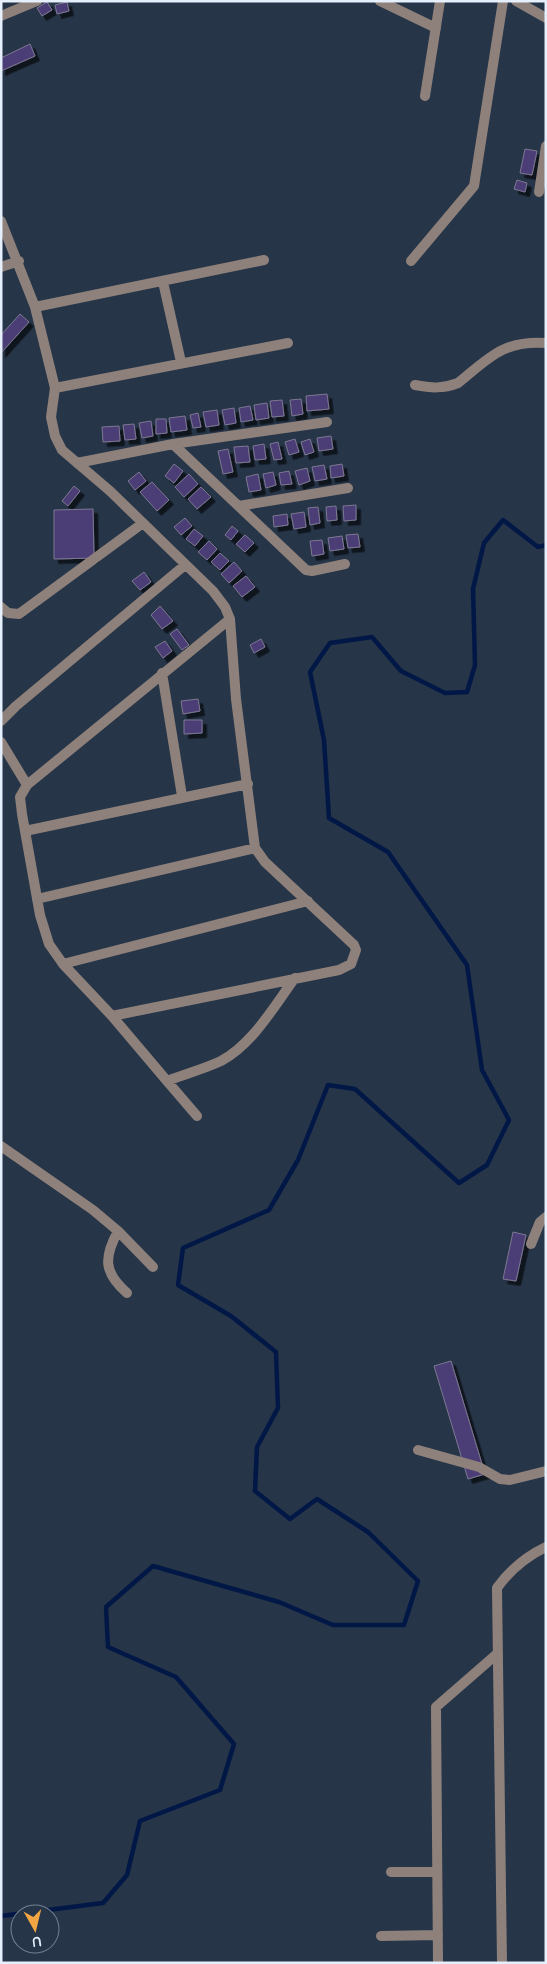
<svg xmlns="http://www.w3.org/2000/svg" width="547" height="1964" viewBox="0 0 547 1964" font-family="Quicksand,sans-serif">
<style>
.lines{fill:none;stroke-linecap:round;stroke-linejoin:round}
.stream{stroke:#011847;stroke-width:4.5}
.building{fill:#4c3d75;stroke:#7d7892;filter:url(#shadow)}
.street{stroke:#8e817b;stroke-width:10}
</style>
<defs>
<filter id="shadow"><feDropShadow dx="4.5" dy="4.5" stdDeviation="0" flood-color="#0009"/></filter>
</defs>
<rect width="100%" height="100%" fill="#263548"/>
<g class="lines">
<path class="stream" d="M 1,1916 L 103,1903 L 127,1875 L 140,1821 L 220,1790 L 234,1744 L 176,1677 L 108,1647 L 106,1607 L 153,1566 L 279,1602 L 333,1625 L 404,1625 L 418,1581 L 368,1532 L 317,1499 L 290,1519 L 255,1491 L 257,1447 L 278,1408 L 276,1352 L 231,1316 L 178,1285 L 183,1248 L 269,1210 L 298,1160 L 328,1085 L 355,1089 L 459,1183 L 487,1165 L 509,1120 L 482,1070 L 467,965 L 388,852 L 329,818 L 324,740 L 310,672 L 330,643 L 372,637 L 401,671 L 445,693 L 467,692 L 475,665 L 473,589 L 484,543 L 503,520 L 538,547 L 546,545"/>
</g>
<path class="building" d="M 47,2 L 52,10 L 42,16 L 37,8 Z
M 67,2 L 69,11 L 57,14 L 55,5 Z
M 30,44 L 35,56 L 1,71 L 1,58 Z
M 525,149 L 537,151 L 532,175 L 520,173 Z
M 517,180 L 527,183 L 525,192 L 514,189 Z
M 20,314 L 29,322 L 1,353 L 1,335 Z
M 327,394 L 329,409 L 307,411 L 306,396 Z
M 301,399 L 303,414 L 292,416 L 290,400 Z
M 282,400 L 284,416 L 272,417 L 270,401 Z
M 267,403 L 269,418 L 256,420 L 254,405 Z
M 250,406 L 253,420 L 241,422 L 239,408 Z
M 234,408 L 236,423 L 225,425 L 222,410 Z
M 217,410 L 219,425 L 206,427 L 203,412 Z
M 198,413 L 201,427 L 193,428 L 190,415 Z
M 185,416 L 187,430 L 171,432 L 169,418 Z
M 156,419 L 166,419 L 167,433 L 156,434 Z
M 151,421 L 153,436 L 142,438 L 139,423 Z
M 134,424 L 136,439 L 125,440 L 123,425 Z
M 119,426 L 120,441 L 103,442 L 102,427 Z
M 331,436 L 333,449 L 319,451 L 317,438 Z
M 295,439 L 299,452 L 289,455 L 285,442 Z
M 310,439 L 314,452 L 305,455 L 301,442 Z
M 278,442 L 282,459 L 274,460 L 270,444 Z
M 264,444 L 266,459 L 255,460 L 253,446 Z
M 248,446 L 250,462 L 236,463 L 234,447 Z
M 228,449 L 233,472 L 223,474 L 218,451 Z
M 174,464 L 183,471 L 174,483 L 165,476 Z
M 342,464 L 344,476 L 331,478 L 330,466 Z
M 324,465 L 327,479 L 315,481 L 312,467 Z
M 307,468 L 310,481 L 299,485 L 295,471 Z
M 289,471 L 292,484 L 281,485 L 279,473 Z
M 139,472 L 146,481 L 135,490 L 128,481 Z
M 273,472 L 276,485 L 266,488 L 263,474 Z
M 189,474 L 198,484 L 184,497 L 175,487 Z
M 258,474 L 261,490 L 249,492 L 246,477 Z
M 152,482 L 169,500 L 157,511 L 140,492 Z
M 74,486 L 80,491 L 68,506 L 62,501 Z
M 201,487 L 211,497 L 197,509 L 188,499 Z
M 356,505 L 356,520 L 344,521 L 343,506 Z
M 336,506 L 337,520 L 327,521 L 326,507 Z
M 318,507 L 320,523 L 310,525 L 308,508 Z
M 93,509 L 94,558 L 54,559 L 54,510 Z
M 304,512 L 306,527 L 294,529 L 291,514 Z
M 287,514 L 288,525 L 274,527 L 273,516 Z
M 185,518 L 192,526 L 181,535 L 174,527 Z
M 232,526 L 238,531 L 231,540 L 225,535 Z
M 194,529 L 203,536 L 195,546 L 186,539 Z
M 358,534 L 360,547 L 348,548 L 346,535 Z
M 245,535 L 254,543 L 245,552 L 236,544 Z
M 342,536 L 344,549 L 330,551 L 328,538 Z
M 322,540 L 324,554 L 312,556 L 310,541 Z
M 209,541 L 217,549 L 207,560 L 198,552 Z
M 220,553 L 229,561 L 220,570 L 211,562 Z
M 234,562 L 242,571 L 229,583 L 221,574 Z
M 144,572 L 151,582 L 140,590 L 132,581 Z
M 246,576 L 255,587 L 242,597 L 233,586 Z
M 160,606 L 173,621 L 162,629 L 151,615 Z
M 177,629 L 189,645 L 182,650 L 170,634 Z
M 261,639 L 265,647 L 254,653 L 250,645 Z
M 165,641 L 172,651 L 163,658 L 155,647 Z
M 198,699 L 200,711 L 183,714 L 181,701 Z
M 184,720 L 202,720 L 202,733 L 184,734 Z
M 513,1232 L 526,1235 L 516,1281 L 503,1279 Z
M 451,1361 L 485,1474 L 468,1479 L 434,1366 Z"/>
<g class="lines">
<path class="street" d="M 380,1 L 436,28
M 516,1 L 546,18
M 1,16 L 37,1
M 425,96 L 440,1
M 539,192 L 546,146
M 1,221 L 35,307 L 55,388 L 51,417 L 55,436 L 62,450 L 110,491 L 213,591 L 225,607 L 230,619 L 236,699 L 255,848 L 265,862 L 354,945 L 356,950 L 351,964 L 339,970 L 112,1016
M 411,261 L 474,186 L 503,1
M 1,267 L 19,261
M 163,282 L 181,362
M 35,307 L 264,260
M 415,385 C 431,388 443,389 458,383 C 489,358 503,340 546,343
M 55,388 L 288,343
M 173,444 L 306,570 L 312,571 L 345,564
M 77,463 L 173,444 L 327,422
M 239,506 L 348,488
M 1,607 L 8,613 L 19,614 L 143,523
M 162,673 L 182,796
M 1,721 L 16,706 L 185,565
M 1,742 L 27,785 L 230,619
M 27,785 L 20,797 L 22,814 L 40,915 L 49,944 L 63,964 L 112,1016 L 167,1081 C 185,1074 204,1069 221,1061 C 253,1044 274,1006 295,978
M 25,831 L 248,784
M 37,899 L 255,848
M 63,964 L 308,901
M 167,1081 L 197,1116
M 1,1146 L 93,1210 L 118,1231 C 104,1257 103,1272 127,1293
M 118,1231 L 153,1267
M 531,1244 L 540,1222 L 546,1217
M 418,1450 L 479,1467 L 500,1479 L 510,1480 L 546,1471
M 391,1872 L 437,1872
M 381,1936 L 438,1935
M 438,1963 L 436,1707 L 498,1653
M 502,1963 L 497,1588 C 510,1570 525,1557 546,1547"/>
</g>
<rect width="547" height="1964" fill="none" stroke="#e6f0fc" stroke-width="5"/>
<g transform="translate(35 1929) rotate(172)"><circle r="24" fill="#263548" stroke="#738090"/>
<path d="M0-4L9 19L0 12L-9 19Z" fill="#f2a542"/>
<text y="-8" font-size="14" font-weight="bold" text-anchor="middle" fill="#e6f0fc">U</text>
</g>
</svg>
